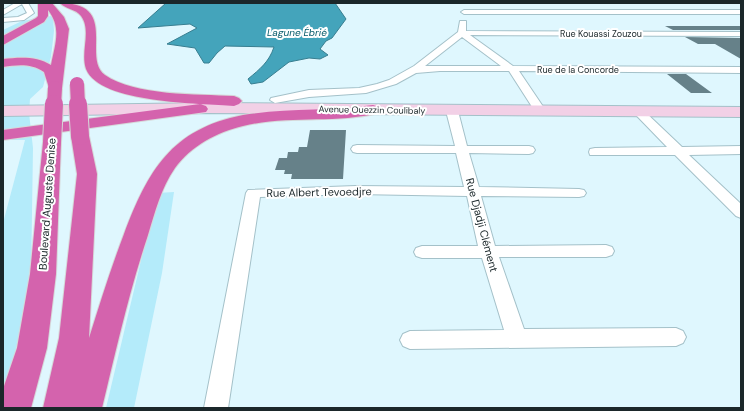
<svg xmlns="http://www.w3.org/2000/svg" width="744" height="411" viewBox="0 0 744 411" font-family="'DM Sans',sans-serif">
<style>
.green{fill:#b4ebfa}
.water{fill:#44a4bb;stroke:#387e90}
.building{fill:#668189}
.lines{fill:none;stroke-linecap:round;stroke-linejoin:round}
.street-casing{stroke:#a4c1c9;stroke-width:2}
.secondary-casing{stroke:#a4c1c9;stroke-width:2}
.highway-casing{stroke:#d6d8d9;stroke-width:2}
.street{fill:#fff;fill-rule:evenodd}
.secondary{fill:#f2d0e6;fill-rule:evenodd}
.highway{fill:#d463ad;fill-rule:evenodd}
.highway-bridge-far1-casing{stroke:#d6d8d9;stroke-width:16;stroke-linecap:butt}
.highway-bridge-casing{stroke:#d6d8d9;stroke-width:20;stroke-linecap:butt}
.highway-bridge-far1{stroke:#d463ad;stroke-width:14}
.highway-bridge{stroke:#d463ad;stroke-width:18}
.labels{text-anchor:middle;dominant-baseline:central;stroke-width:4;stroke-linejoin:round;paint-order:stroke}
.far-street-label{font-size:9px;fill:#1b272a;stroke:#fff}
.far-water-label{font-size:10px;font-style:italic;fill:#055a6a;stroke:#fff}
.street-label{font-size:11px;fill:#1b272a;stroke:#fff}
</style>
<rect width="100%" height="100%" fill="#dff7fe"/>
<path class="green" d="M 51,16 L 53,18 L 54,31 L 51,57 L 43,87 L 30,99 L 29,113 L 33,148 L 31,278 L 15,354 L 3,392 L 3,223 L 25,140 L 3,140 L 3,30 L 22,21 Z
M 174,192 L 162,273 L 134,408 L 106,408 L 157,193 Z"/>
<path class="water" d="M 166,3 L 335,3 L 346,19 L 332,38 L 326,41 L 320,49 L 328,55 L 320,59 L 309,58 L 289,62 L 263,82 L 251,84 L 248,79 C 260,69 269,62 274,47 L 225,46 L 217,53 L 209,63 L 204,63 L 195,48 L 167,44 L 197,28 L 190,24 L 138,28 Z"/>
<path class="building" d="M 665,26 L 741,26 L 741,30 L 673,30 Z
M 685,37 L 741,38 L 741,59 L 715,44 L 698,44 Z
M 667,74 L 686,74 L 712,93 L 691,93 Z
M 310,130 L 346,130 L 343,179 L 291,179 L 292,174 L 284,174 L 285,170 L 275,170 L 279,158 L 287,158 L 288,152 L 298,152 L 299,147 L 307,147 Z"/>
<g class="lines">
<defs>
<path id="street" d="M 15,3 L 28,3 L 34,13 L 24,20 L 3,22 L 3,18 L 18,17 L 27,13 L 22,4 L 3,15 L 3,10 Z
M 741,10 L 741,14 L 464,14 L 461,12 L 464,10 Z
M 460,21 L 466,21 L 466,31 L 741,32 L 741,36 L 470,35 L 513,66 L 741,67 L 741,73 L 519,71 L 546,111 L 540,114 L 536,113 L 509,71 L 440,71 L 416,73 L 396,84 L 366,93 L 309,97 L 275,103 L 270,100 L 271,98 L 309,90 L 359,88 L 377,84 L 389,80 L 414,66 L 458,32 ZM 462,37 L 501,66 L 425,66 Z
M 452,108 L 458,111 L 467,146 L 529,146 L 533,147 L 535,150 L 533,153 L 529,154 L 469,153 L 479,187 L 579,189 L 584,190 L 586,193 L 584,196 L 579,197 L 481,196 L 495,246 L 606,245 L 612,247 L 614,251 L 612,255 L 606,257 L 499,257 L 524,329 L 676,328 L 683,331 L 686,337 L 683,343 L 676,346 L 410,349 L 403,346 L 400,340 L 403,334 L 410,331 L 504,330 L 482,258 L 422,258 L 416,256 L 414,252 L 416,248 L 422,246 L 478,246 L 467,196 L 356,194 L 260,197 L 228,408 L 204,408 L 246,193 L 248,190 L 356,186 L 464,187 L 456,153 L 357,153 L 353,152 L 351,149 L 353,146 L 357,145 L 455,146 L 446,111 Z
M 639,109 L 643,110 L 682,147 L 741,146 L 741,154 L 689,155 L 741,204 L 741,218 L 736,216 L 675,155 L 590,155 L 589,152 L 590,149 L 595,148 L 667,147 L 635,114 L 633,112 L 635,110 Z"/>
<path id="secondary" d="M 206,103 L 741,107 L 741,117 L 206,113 L 3,116 L 3,106 Z"/>
<path id="highway" d="M 38,3 L 52,3 L 64,17 L 69,29 L 62,88 L 60,91 L 55,92 L 50,91 L 44,72 C 31,63 17,65 3,67 L 3,59 C 20,57 37,56 51,65 C 55,44 62,28 48,10 L 48,16 L 44,22 L 3,45 L 3,36 L 36,18 L 38,16 Z
M 60,3 C 120,3 81,58 105,75 C 135,96 197,94 234,96 L 239,98 L 242,101 L 239,104 L 234,106 C 201,103 100,104 86,69 C 80,52 92,31 81,16 C 76,9 65,9 60,3 Z
M 200,104 L 206,106 L 208,109 L 206,112 L 3,140 L 3,130 Z
M 373,105 L 379,107 L 381,110 L 379,113 C 334,124 288,115 243,126 C 217,132 191,146 175,168 C 161,188 155,212 148,235 C 129,292 116,350 102,408 L 43,408 L 59,338 L 77,174 L 71,136 L 74,132 L 80,131 L 86,132 L 89,136 L 97,174 L 89,338 C 100,303 111,268 124,234 C 148,171 171,129 243,115 C 286,108 330,111 373,105 Z
M 52,137 L 58,138 L 61,142 L 56,274 L 47,348 L 31,408 L 3,408 L 3,389 L 17,348 L 30,274 L 43,142 L 46,138 Z"/>
</defs>
<use href="#street" class="street-casing"/>
<use href="#secondary" class="secondary-casing"/>
<use href="#highway" class="highway-casing"/>
<use href="#street" class="street"/>
<use href="#secondary" class="secondary"/>
<use href="#highway" class="highway"/>
<defs>
<path id="highway-bridge-far1" d="M 77,84 L 78,105
M 54,105 L 55,88"/>
<path id="highway-bridge" d="M 78,104 L 80,136
M 52,142 L 54,104"/>
</defs>
<use href="#highway-bridge-far1" class="highway-bridge-far1-casing"/>
<use href="#highway-bridge" class="highway-bridge-casing"/>
<use href="#highway-bridge-far1" class="highway-bridge-far1"/>
<use href="#highway-bridge" class="highway-bridge"/>
</g>
<g class="labels">
<g class="far-street-label">
<text x="601" y="34">Rue Kouassi Zouzou</text>
<text x="578" y="70">Rue de la Concorde</text>
<text transform="translate(372 110) rotate(1)">Avenue Ouezzin Coulibaly</text>
</g>
<g class="far-water-label">
<text x="297" y="32">Lagune Ébrié</text>
</g>
<g class="street-label">
<text transform="translate(319 192) rotate(-1)">Rue Albert Tevoedjre</text>
<text transform="translate(47 204) rotate(-86)">Boulevard Auguste Denise</text>
<text transform="translate(482 225) rotate(75)">Rue Djadji Clément</text>
</g>
</g>
<rect width="744" height="411" fill="none" stroke="#1b272a" stroke-width="8"/>
</svg>
